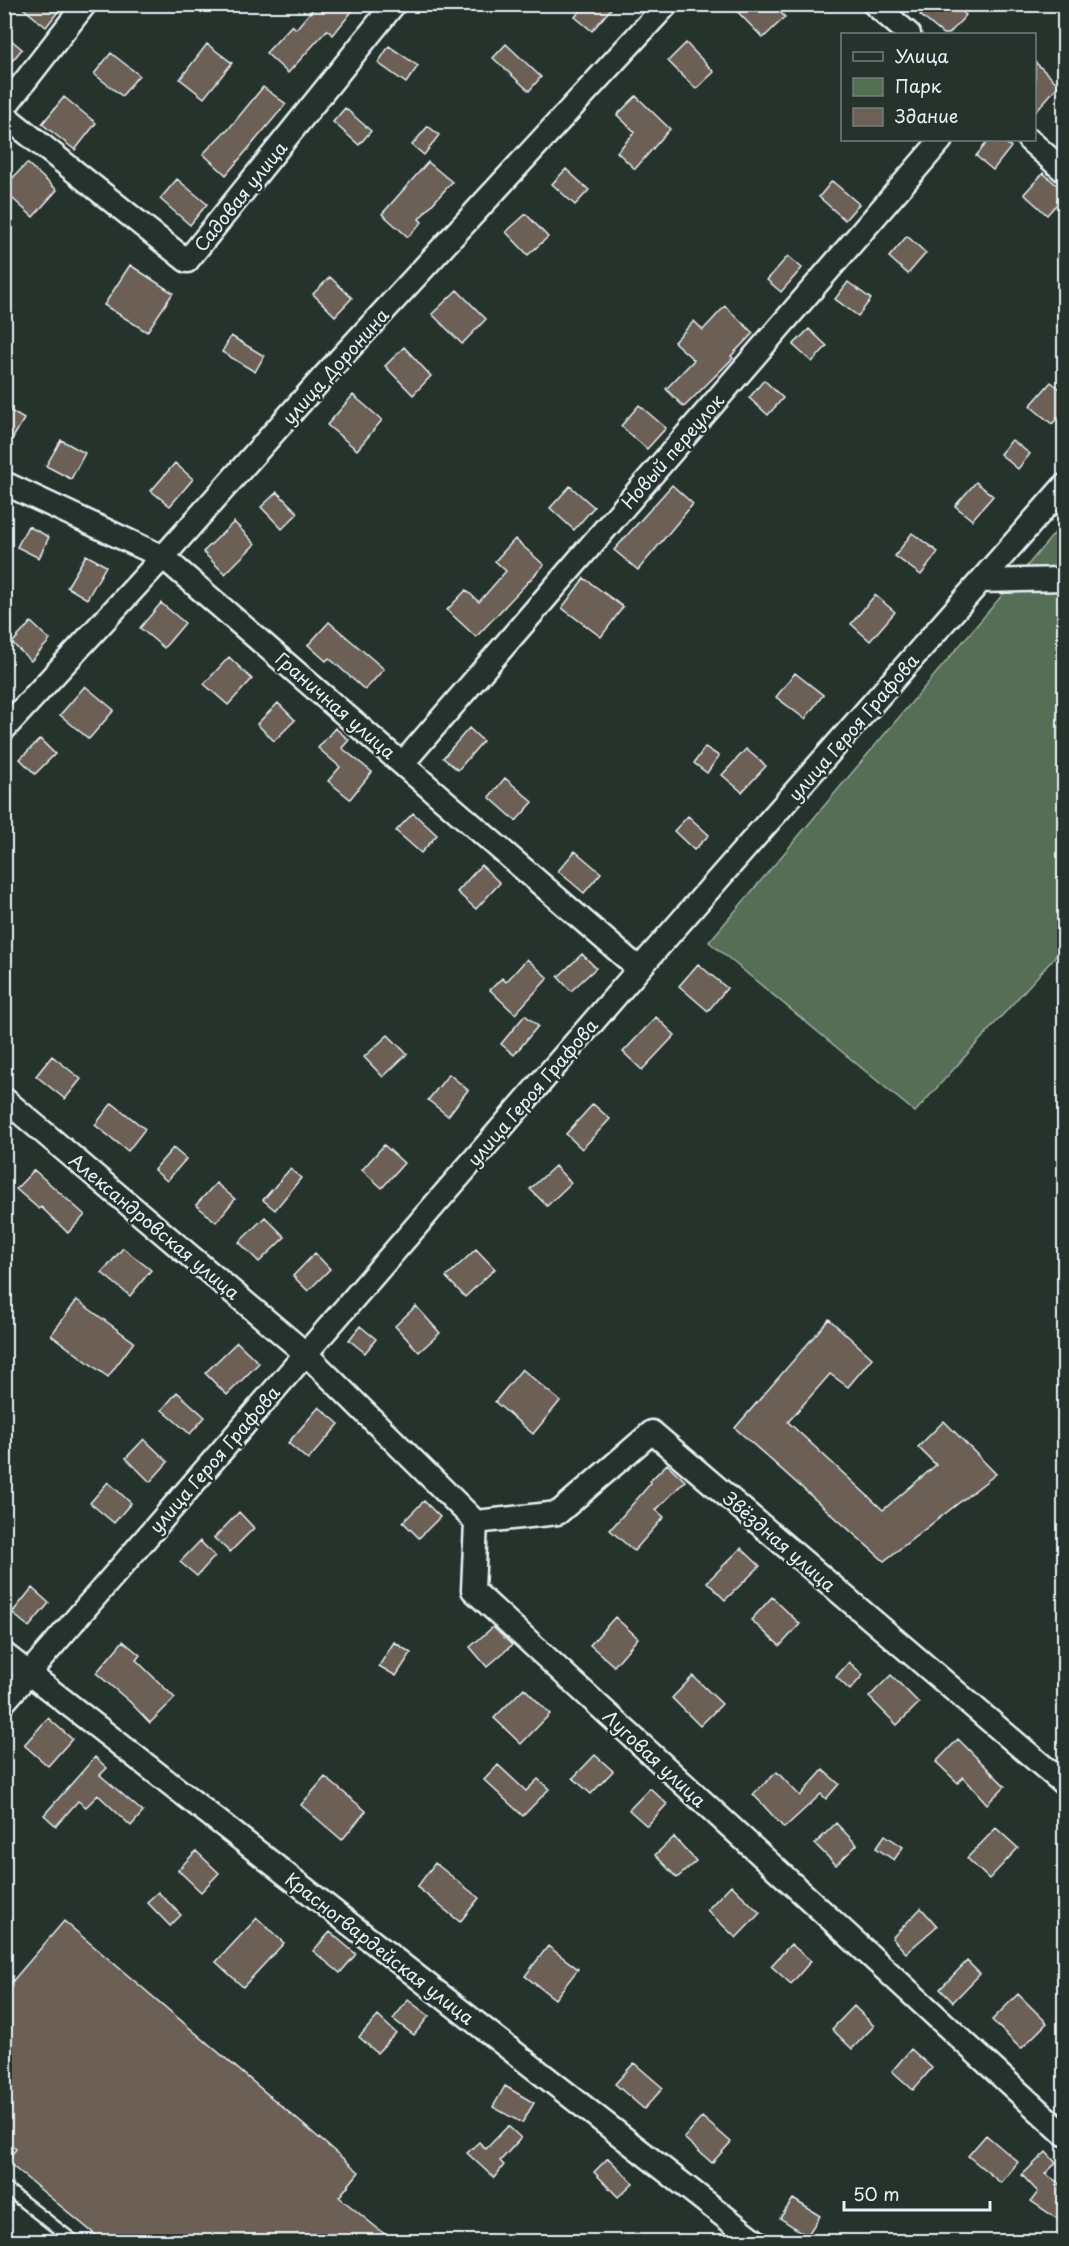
<svg xmlns="http://www.w3.org/2000/svg" width="1069" height="2246" viewBox="0 0 1069 2246" font-family="'Playpen Sans',sans-serif">
<style>
.green{fill:#546e54;stroke:#9eb0a6;stroke-width:1.5}
.building{fill:#6c6057;stroke:#e8f1f8;stroke-width:1.5}
.lines{fill:none;stroke-linecap:round;stroke-linejoin:round}
.lane-casing{stroke:#e8f1f8;stroke-width:15}
.street-casing{stroke:#e8f1f8;stroke-width:27}
.lane{stroke:#26332d;stroke-width:10}
.street{stroke:#26332d;stroke-width:22}
.labels{text-anchor:middle;dominant-baseline:central;stroke-width:5;stroke-linejoin:round;paint-order:stroke}
.street-label{font-size:18px;fill:#e8f1f8;stroke:#26332d}
</style>
<rect width="100%" height="100%" fill="#26332d"/>
<filter id="ink" filterUnits="userSpaceOnUse"><feTurbulence type="fractalNoise" baseFrequency=".0167" numOctaves="2"/><feDisplacementMap in="SourceGraphic" scale="12" xChannelSelector="R" yChannelSelector="G"/><feConvolveMatrix kernelMatrix="1 2 1 2 8 2 1 2 1" color-interpolation-filters="sRGB"/></filter>
<g filter="url(#ink)">
<path class="green" d="M 1064,522 L 1064,947 L 915,1112 L 709,942 Z"/>
<path class="building" d="M 18,4 L 64,4 L 46,27 Z
M 317,4 L 358,4 L 333,35 L 327,30 L 288,73 L 266,53 L 292,25 L 296,29 Z
M 586,4 L 615,4 L 592,31 L 575,17 Z
M 730,4 L 772,4 L 785,17 L 763,38 Z
M 929,4 L 953,4 L 966,15 L 949,34 L 943,34 L 920,15 Z
M 4,34 L 22,49 L 4,71 Z
M 686,43 L 714,72 L 696,89 L 668,61 Z
M 207,44 L 232,63 L 204,98 L 180,79 Z
M 506,44 L 541,77 L 529,91 L 493,58 Z
M 389,46 L 418,66 L 406,83 L 378,63 Z
M 111,53 L 139,75 L 122,96 L 94,74 Z
M 1035,62 L 1059,85 L 1035,112 Z
M 263,87 L 286,104 L 226,175 L 203,154 L 226,130 L 227,131 Z
M 636,96 L 670,129 L 635,169 L 617,152 L 635,132 L 617,115 Z
M 64,97 L 96,123 L 75,150 L 42,124 Z
M 345,108 L 371,131 L 359,145 L 333,122 Z
M 428,126 L 439,135 L 424,155 L 412,145 Z
M 989,140 L 1002,140 L 1011,147 L 993,170 L 976,156 Z
M 428,162 L 452,182 L 419,219 L 422,222 L 408,237 L 382,214 Z
M 27,163 L 57,190 L 33,217 L 4,191 L 4,187 Z
M 566,169 L 589,190 L 575,205 L 552,184 Z
M 1043,173 L 1065,192 L 1065,195 L 1047,215 L 1024,194 Z
M 177,179 L 207,204 L 190,225 L 160,199 Z
M 832,181 L 859,204 L 845,220 L 819,197 Z
M 526,214 L 548,237 L 528,255 L 506,232 Z
M 907,236 L 926,253 L 908,274 L 889,257 Z
M 788,256 L 802,268 L 781,292 L 767,280 Z
M 130,265 L 173,293 L 147,332 L 104,305 Z
M 330,277 L 352,298 L 335,316 L 313,294 Z
M 848,282 L 871,299 L 858,316 L 835,299 Z
M 457,290 L 486,319 L 462,344 L 432,314 Z
M 725,306 L 753,333 L 731,356 L 733,358 L 684,407 L 666,389 L 694,360 L 674,342 L 694,321 L 703,330 Z
M 809,329 L 827,346 L 812,362 L 793,345 Z
M 231,336 L 264,356 L 255,372 L 222,352 Z
M 404,347 L 431,376 L 413,395 L 385,366 Z
M 764,380 L 783,398 L 768,415 L 749,398 Z
M 1051,382 L 1065,393 L 1065,410 L 1052,424 L 1030,406 Z
M 353,395 L 382,420 L 357,450 L 327,425 Z
M 639,405 L 666,428 L 647,449 L 621,426 Z
M 4,407 L 24,419 L 4,453 Z
M 61,440 L 85,453 L 71,479 L 46,466 Z
M 1012,440 L 1030,454 L 1018,469 L 1000,454 Z
M 175,463 L 193,479 L 170,506 L 151,491 Z
M 976,482 L 993,496 L 972,520 L 955,506 Z
M 672,485 L 693,504 L 638,570 L 614,550 Z
M 570,486 L 594,507 L 574,530 L 550,508 Z
M 277,492 L 298,513 L 282,529 L 261,507 Z
M 234,522 L 255,544 L 225,574 L 203,552 Z
M 28,526 L 49,537 L 39,558 L 17,547 Z
M 912,533 L 938,552 L 921,575 L 895,556 Z
M 515,539 L 544,565 L 476,637 L 447,610 L 466,590 L 479,602 L 506,571 L 495,561 Z
M 86,555 L 106,566 L 87,599 L 67,587 Z
M 584,578 L 623,607 L 601,637 L 562,608 Z
M 875,595 L 895,612 L 870,641 L 851,624 Z
M 161,603 L 185,623 L 164,648 L 140,628 Z
M 31,622 L 50,640 L 31,661 L 12,643 Z
M 329,622 L 384,669 L 365,690 L 329,658 L 326,661 L 308,645 Z
M 229,657 L 252,679 L 228,705 L 204,684 Z
M 795,673 L 823,695 L 805,719 L 776,697 Z
M 85,686 L 114,710 L 89,739 L 60,715 Z
M 278,703 L 295,720 L 274,741 L 257,724 Z
M 335,728 L 349,740 L 342,748 L 372,772 L 350,799 L 328,781 L 340,767 L 318,748 Z
M 469,728 L 483,741 L 458,770 L 443,758 Z
M 40,739 L 55,754 L 35,774 L 20,759 Z
M 705,747 L 719,756 L 707,773 L 694,763 Z
M 746,749 L 766,766 L 742,792 L 722,775 Z
M 505,778 L 533,802 L 516,821 L 489,797 Z
M 413,813 L 437,835 L 421,853 L 396,831 Z
M 688,816 L 709,835 L 694,850 L 674,831 Z
M 575,851 L 601,873 L 584,893 L 558,871 Z
M 481,865 L 500,883 L 476,909 L 457,892 Z
M 582,954 L 596,968 L 571,991 L 558,977 Z
M 527,959 L 548,978 L 515,1014 L 490,990 L 502,978 L 506,982 Z
M 698,964 L 727,988 L 708,1011 L 679,986 Z
M 525,1015 L 538,1026 L 514,1055 L 501,1044 Z
M 656,1017 L 675,1035 L 642,1070 L 623,1052 Z
M 388,1035 L 407,1054 L 383,1077 L 364,1057 Z
M 52,1056 L 81,1079 L 65,1099 L 36,1076 Z
M 449,1074 L 468,1090 L 448,1116 L 428,1100 Z
M 112,1103 L 145,1129 L 128,1151 L 95,1125 Z
M 593,1104 L 610,1119 L 582,1149 L 566,1134 Z
M 384,1145 L 404,1163 L 382,1188 L 362,1170 Z
M 173,1148 L 186,1159 L 167,1181 L 154,1170 Z
M 555,1166 L 571,1183 L 547,1206 L 530,1189 Z
M 290,1169 L 301,1178 L 275,1210 L 263,1200 Z
M 34,1170 L 85,1215 L 68,1233 L 41,1207 L 39,1209 L 16,1189 Z
M 216,1183 L 235,1199 L 216,1222 L 196,1205 Z
M 265,1217 L 285,1237 L 259,1262 L 239,1242 Z
M 123,1248 L 151,1270 L 130,1296 L 102,1273 Z
M 476,1249 L 495,1269 L 465,1297 L 446,1277 Z
M 315,1253 L 330,1269 L 308,1291 L 293,1276 Z
M 77,1300 L 134,1342 L 108,1377 L 51,1335 Z
M 416,1306 L 440,1333 L 419,1352 L 395,1326 Z
M 829,1319 L 872,1358 L 848,1387 L 830,1374 L 788,1422 L 883,1510 L 936,1465 L 918,1447 L 944,1421 L 996,1474 L 884,1561 L 735,1428 Z
M 360,1326 L 376,1339 L 365,1353 L 349,1340 Z
M 237,1342 L 259,1363 L 227,1395 L 205,1373 Z
M 522,1369 L 560,1401 L 533,1434 L 495,1402 Z
M 177,1392 L 205,1417 L 190,1434 L 162,1410 Z
M 319,1407 L 339,1424 L 308,1460 L 288,1443 Z
M 144,1439 L 168,1462 L 150,1482 L 126,1458 Z
M 667,1464 L 685,1481 L 656,1510 L 664,1517 L 634,1551 L 610,1530 L 651,1483 L 650,1481 Z
M 108,1482 L 131,1503 L 114,1523 L 90,1503 Z
M 424,1501 L 440,1517 L 419,1538 L 403,1522 Z
M 239,1512 L 254,1528 L 230,1552 L 214,1538 Z
M 200,1541 L 215,1556 L 197,1576 L 180,1562 Z
M 741,1548 L 760,1566 L 725,1600 L 707,1582 Z
M 32,1588 L 49,1603 L 29,1627 L 12,1613 Z
M 772,1597 L 800,1624 L 780,1646 L 751,1620 Z
M 615,1617 L 638,1638 L 614,1666 L 590,1645 Z
M 493,1627 L 512,1645 L 487,1667 L 470,1647 Z
M 123,1641 L 140,1655 L 136,1660 L 175,1698 L 150,1723 L 130,1702 L 96,1673 Z
M 394,1642 L 411,1653 L 396,1676 L 379,1666 Z
M 849,1662 L 863,1675 L 850,1690 L 836,1677 Z
M 891,1675 L 919,1703 L 897,1725 L 869,1697 Z
M 693,1676 L 722,1704 L 700,1726 L 672,1698 Z
M 524,1688 L 550,1714 L 521,1744 L 494,1718 Z
M 48,1718 L 72,1739 L 48,1766 L 24,1745 Z
M 958,1739 L 1005,1786 L 987,1804 L 963,1777 L 958,1783 L 936,1762 Z
M 595,1755 L 613,1771 L 591,1794 L 573,1778 Z
M 95,1757 L 107,1768 L 100,1775 L 143,1812 L 131,1826 L 98,1795 L 86,1807 L 78,1801 L 56,1826 L 44,1815 Z
M 498,1765 L 526,1791 L 538,1779 L 549,1789 L 523,1816 L 484,1780 Z
M 823,1770 L 839,1784 L 826,1799 L 821,1794 L 784,1828 L 753,1794 L 777,1772 L 800,1796 Z
M 325,1777 L 366,1811 L 342,1840 L 301,1805 Z
M 650,1788 L 667,1804 L 647,1826 L 629,1810 Z
M 836,1823 L 857,1845 L 836,1865 L 815,1844 Z
M 996,1828 L 1018,1848 L 989,1879 L 967,1858 Z
M 885,1835 L 903,1847 L 894,1860 L 876,1848 Z
M 674,1837 L 696,1861 L 677,1878 L 655,1855 Z
M 196,1851 L 219,1873 L 201,1892 L 178,1870 Z
M 435,1863 L 479,1898 L 460,1922 L 417,1887 Z
M 731,1885 L 760,1913 L 736,1938 L 707,1910 Z
M 158,1892 L 181,1915 L 170,1926 L 147,1902 Z
M 921,1908 L 937,1926 L 906,1953 L 892,1938 Z
M 257,1918 L 284,1943 L 243,1987 L 216,1962 Z
M 64,1921 L 359,2172 L 339,2197 L 393,2241 L 103,2241 L 6,2161 L 16,2149 L 4,2139 L 4,1991 Z
M 330,1932 L 356,1954 L 340,1973 L 313,1951 Z
M 791,1944 L 811,1961 L 791,1984 L 771,1966 Z
M 548,1946 L 578,1969 L 555,1999 L 525,1976 Z
M 967,1961 L 980,1974 L 953,2002 L 940,1989 Z
M 1018,1994 L 1047,2023 L 1021,2049 L 992,2020 Z
M 408,2000 L 429,2016 L 414,2035 L 393,2019 Z
M 854,2006 L 874,2026 L 852,2049 L 832,2029 Z
M 378,2016 L 396,2033 L 377,2053 L 359,2037 Z
M 911,2049 L 932,2068 L 913,2090 L 892,2071 Z
M 634,2063 L 663,2088 L 644,2109 L 615,2084 Z
M 505,2086 L 534,2103 L 522,2123 L 493,2107 Z
M 702,2117 L 731,2142 L 712,2163 L 684,2138 Z
M 508,2126 L 521,2138 L 500,2161 L 504,2165 L 494,2178 L 467,2153 L 479,2142 L 486,2149 Z
M 986,2135 L 1018,2162 L 1001,2183 L 968,2156 Z
M 1046,2152 L 1056,2163 L 1045,2174 L 1065,2187 L 1065,2224 L 1031,2201 L 1038,2192 L 1022,2175 Z
M 608,2158 L 633,2183 L 618,2197 L 594,2172 Z
M 793,2199 L 820,2216 L 807,2236 L 780,2218 Z"/>
<g class="lines">
<defs>
<path id="lane" d="M 4,2187 L 75,2242"/>
<path id="street" d="M 874,4 L 909,34
M 4,108 L 85,4
M 4,115 L 187,261 L 394,4
M 1029,140 L 1064,171
M 4,483 L 163,557 L 639,969
M 981,581 L 1064,579
M 4,729 L 163,557 L 325,375 L 667,4
M 403,763 L 941,140
M 4,1099 L 305,1353 L 476,1522 L 473,1590 L 1064,2134
M 476,1522 L 558,1513 L 652,1432 L 1064,1784
M 4,1654 L 757,2242
M 4,1702 L 639,969 L 1064,486"/>
</defs>
<use href="#lane" class="lane-casing"/>
<use href="#street" class="street-casing"/>
<use href="#lane" class="lane"/>
<use href="#street" class="street"/>
</g>
</g>
<g class="labels">
<g class="street-label">
<text transform="translate(240 196) rotate(-51)">Садовая улица</text>
<text transform="translate(335 366) rotate(-48)">улица Доронина</text>
<text transform="translate(672 451) rotate(-49)">Новый переулок</text>
<text transform="translate(336 705) rotate(41)">Граничная улица</text>
<text transform="translate(853 727) rotate(-49)">улица Героя Графова</text>
<text transform="translate(532 1092) rotate(-49)">улица Героя Графова</text>
<text transform="translate(155 1226) rotate(40)">Александровская улица</text>
<text transform="translate(214 1459) rotate(-49)">улица Героя Графова</text>
<text transform="translate(780 1541) rotate(41)">Звёздная улица</text>
<text transform="translate(655 1758) rotate(43)">Луговая улица</text>
<text transform="translate(380 1948) rotate(38)">Красногвардейская улица</text>
</g>
</g>
<rect width="1069" height="2246" fill="none" stroke="#26332d" stroke-width="24"/>
<rect x="12" y="12" width="1045" height="2222" fill="none" stroke="#e8f1f8" stroke-width="2" filter="url(#ink)"/>
<rect x="841" y="33" width="195" height="108" fill="#26332d" stroke="#747f7e" stroke-width="1.5"/>
<rect x="853" y="52" width="30" height="9" fill="#26332d" stroke="#747f7e" stroke-width="1.5"/>
<text x="895" y="63" font-size="18" fill="#e8f1f8">Улица</text>
<rect x="853" y="78" width="30" height="18" fill="#546e54" stroke="#747f7e" stroke-width="1.5"/>
<text x="895" y="93" font-size="18" fill="#e8f1f8">Парк</text>
<rect x="853" y="108" width="30" height="18" fill="#6c6057" stroke="#747f7e" stroke-width="1.5"/>
<text x="895" y="123" font-size="18" fill="#e8f1f8">Здание</text>
<path d="M844 2201v9h146v-9" fill="none" stroke="#e8f1f8" stroke-width="3"/>
<text x="853" y="2201" font-size="18" fill="#e8f1f8" stroke="#26332d" stroke-width="4.5" paint-order="stroke">50 m</text>
</svg>
